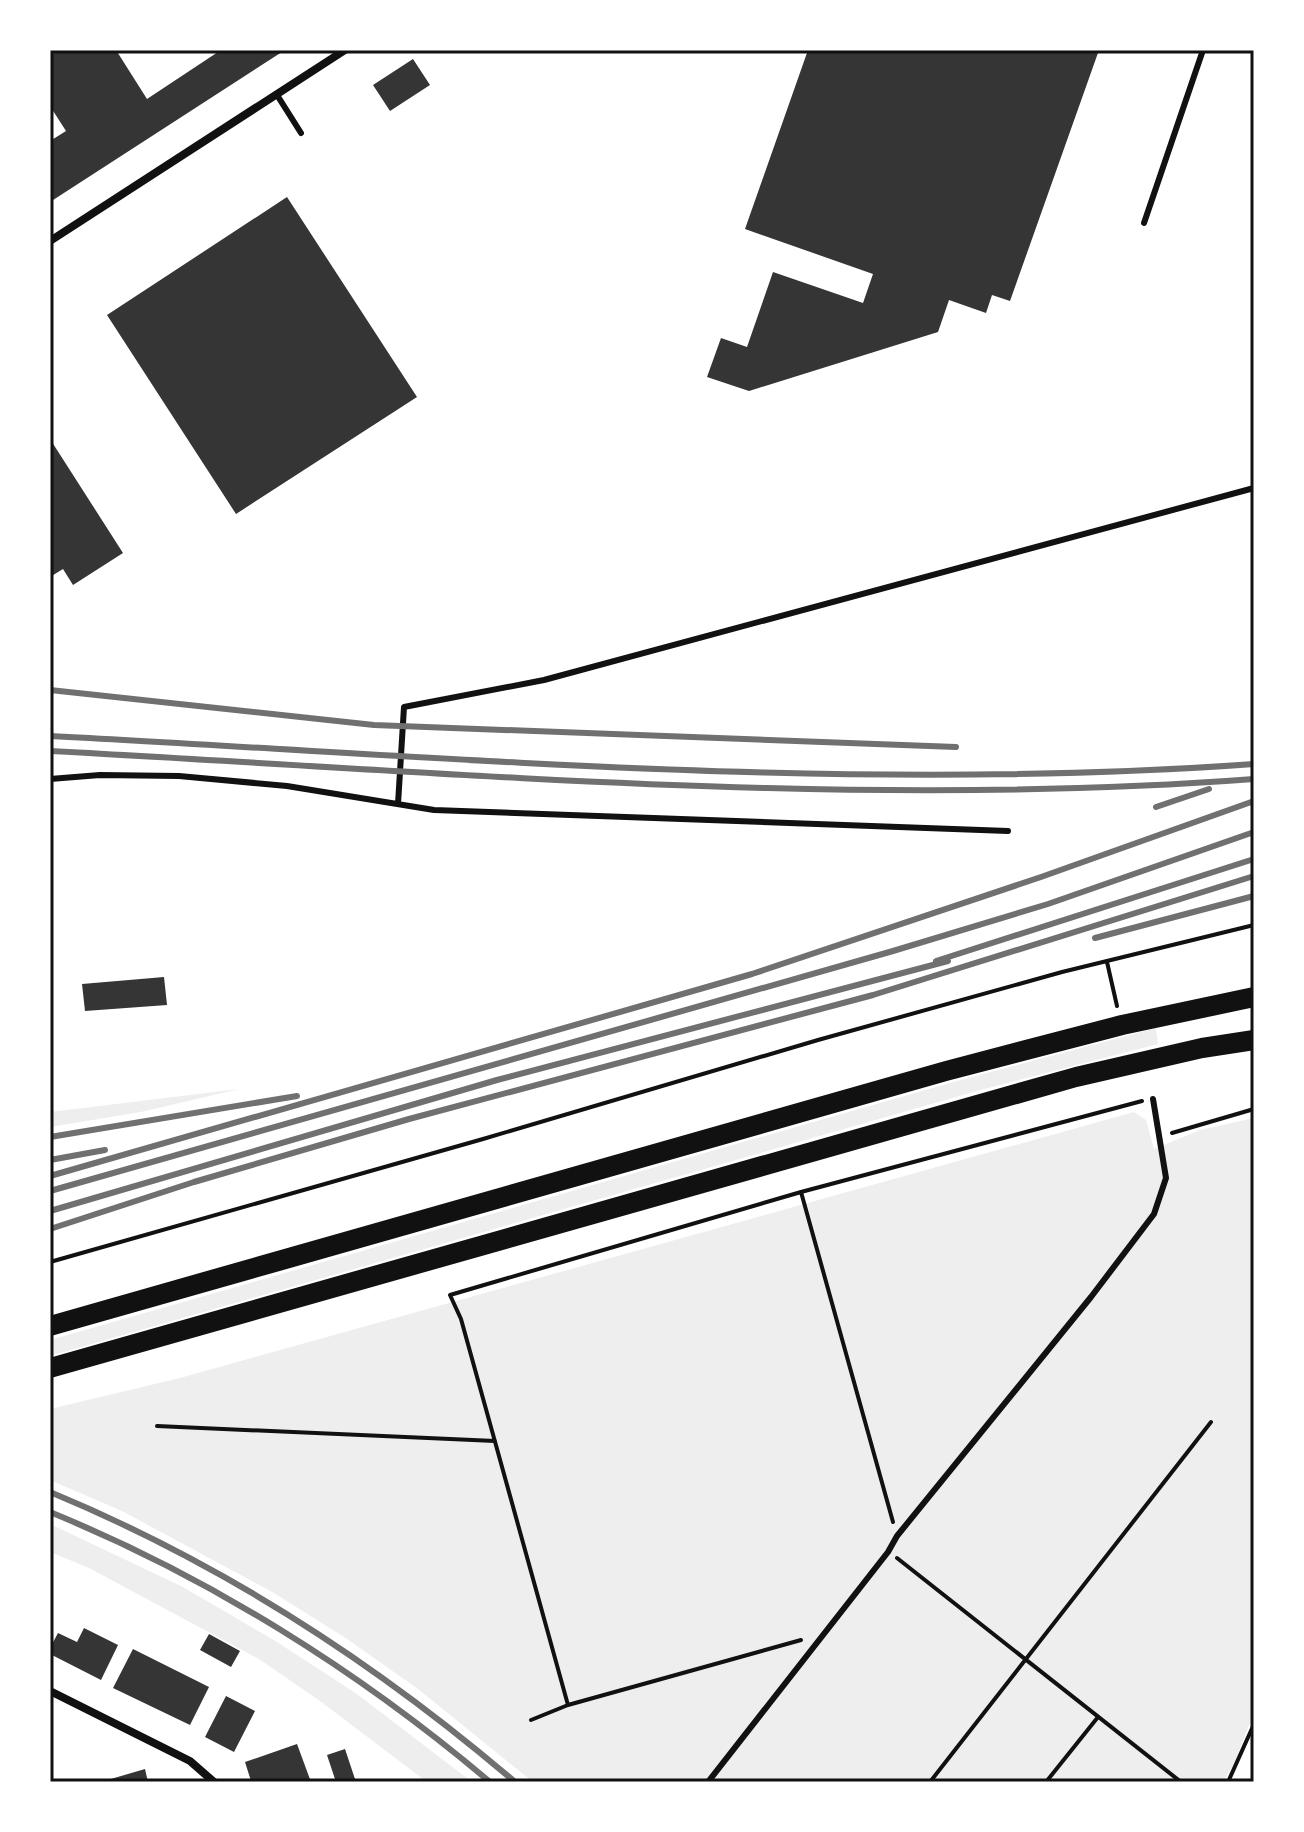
<svg xmlns="http://www.w3.org/2000/svg" width="1304" height="1832" viewBox="0 0 1304 1832" font-family="'Titillium Web',sans-serif">
<style>
.green{fill:#eee}
.building{fill:#353535}
.lines{fill:none;stroke-linecap:round;stroke-linejoin:round}
.path{stroke:#111;stroke-width:4}
.service{stroke:#111;stroke-width:6}
.minor{stroke:#111;stroke-width:8}
.primary{stroke:#111;stroke-width:20}
.rail{stroke:#707070;stroke-width:6}
.neatline{fill:none;stroke:#111;stroke-width:3}
</style>
<rect width="100%" height="100%" fill="#fff"/>
<path class="green" d="M 1156,1028 L 1158,1044 L 977,1091 L 50,1356 L 50,1340 L 964,1079 Z
M 239,1089 L 141,1112 L 50,1127 L 50,1112 Z
M 1134,1112 L 1146,1120 L 1154,1149 L 1200,1130 L 1254,1118 L 1254,1713 L 1234,1763 L 1223,1782 L 533,1782 L 418,1689 L 347,1639 L 274,1593 L 124,1512 L 50,1480 L 50,1409 L 180,1378 Z
M 50,1524 L 183,1587 L 277,1642 L 357,1694 L 472,1782 L 427,1782 L 320,1701 L 259,1659 L 89,1568 L 50,1552 Z"/>
<path class="building" d="M 50,50 L 116,50 L 147,99 L 221,50 L 285,50 L 50,202 L 50,141 L 66,131 L 50,106 Z
M 808,50 L 1099,50 L 1010,301 L 992,295 L 986,313 L 949,300 L 938,332 L 749,391 L 707,377 L 721,338 L 747,347 L 773,272 L 863,303 L 873,274 L 745,229 Z
M 413,59 L 430,85 L 390,111 L 373,85 Z
M 287,197 L 417,397 L 236,514 L 107,315 Z
M 50,439 L 123,553 L 73,585 L 63,569 L 50,577 Z
M 164,977 L 167,1005 L 85,1011 L 82,984 Z
M 84,1628 L 118,1645 L 101,1680 L 50,1654 L 50,1648 L 58,1633 L 77,1642 Z
M 209,1634 L 240,1651 L 231,1667 L 200,1650 Z
M 133,1649 L 209,1687 L 190,1725 L 113,1688 Z
M 226,1696 L 255,1711 L 234,1752 L 205,1737 Z
M 297,1744 L 311,1782 L 251,1781 L 245,1762 Z
M 345,1749 L 356,1782 L 336,1782 L 327,1755 Z
M 145,1769 L 148,1782 L 104,1782 L 104,1781 Z"/>
<g class="lines">
<path class="path" d="M 1107,962 L 1117,1006
M 1172,1133 L 1254,1109
M 801,1192 L 893,1522
M 50,1262 L 483,1139 L 818,1040 L 1062,972 L 1254,925
M 157,1426 L 495,1441
M 897,1558 L 1181,1782
M 568,1705 L 461,1319 L 450,1295 L 801,1192 L 1142,1101
M 531,1720 L 568,1705 L 801,1640
M 930,1782 L 1211,1422
M 1046,1782 L 1098,1717
M 1228,1782 L 1254,1724"/>
<path class="service" d="M 277,95 L 301,133
M 1144,223 L 1203,50
M 50,779 L 100,775 L 179,776 L 287,786 L 434,810 L 1008,831
M 398,804 L 404,707 L 544,680 L 1254,488
M 708,1782 L 888,1552 L 897,1536 L 1091,1297 L 1154,1214 L 1166,1178 L 1153,1099"/>
<path class="minor" d="M 50,241 L 345,50
M 50,1691 L 190,1761 L 214,1782"/>
<path class="primary" d="M 50,1326 L 946,1071 L 1122,1025 L 1254,997
M 50,1368 L 1076,1077 L 1202,1048 L 1254,1040"/>
<path class="rail" d="M 50,690 L 374,725 L 956,747
M 50,736 C 451,757 853,793 1254,764
M 50,751 C 450,772 853,809 1254,779
M 1156,807 L 1209,789
M 1095,938 L 1254,896
M 936,961 L 1254,859
M 50,1137 L 297,1096
M 50,1160 L 105,1150
M 50,1176 L 752,974 L 1041,877 L 1254,801
M 50,1191 L 893,951 L 1048,904 L 1254,832
M 50,1211 L 497,1080 L 948,961
M 50,1229 L 194,1182 L 409,1119 L 873,995 L 1254,876
M 50,1492 C 219,1562 376,1663 515,1782
M 50,1512 C 209,1577 359,1671 490,1782"/>
</g>
<rect width="1304" height="1832" fill="none" stroke="#ffffff" stroke-width="104"/>
<rect x="52" y="52" width="1200" height="1728" class="neatline"/>
</svg>
